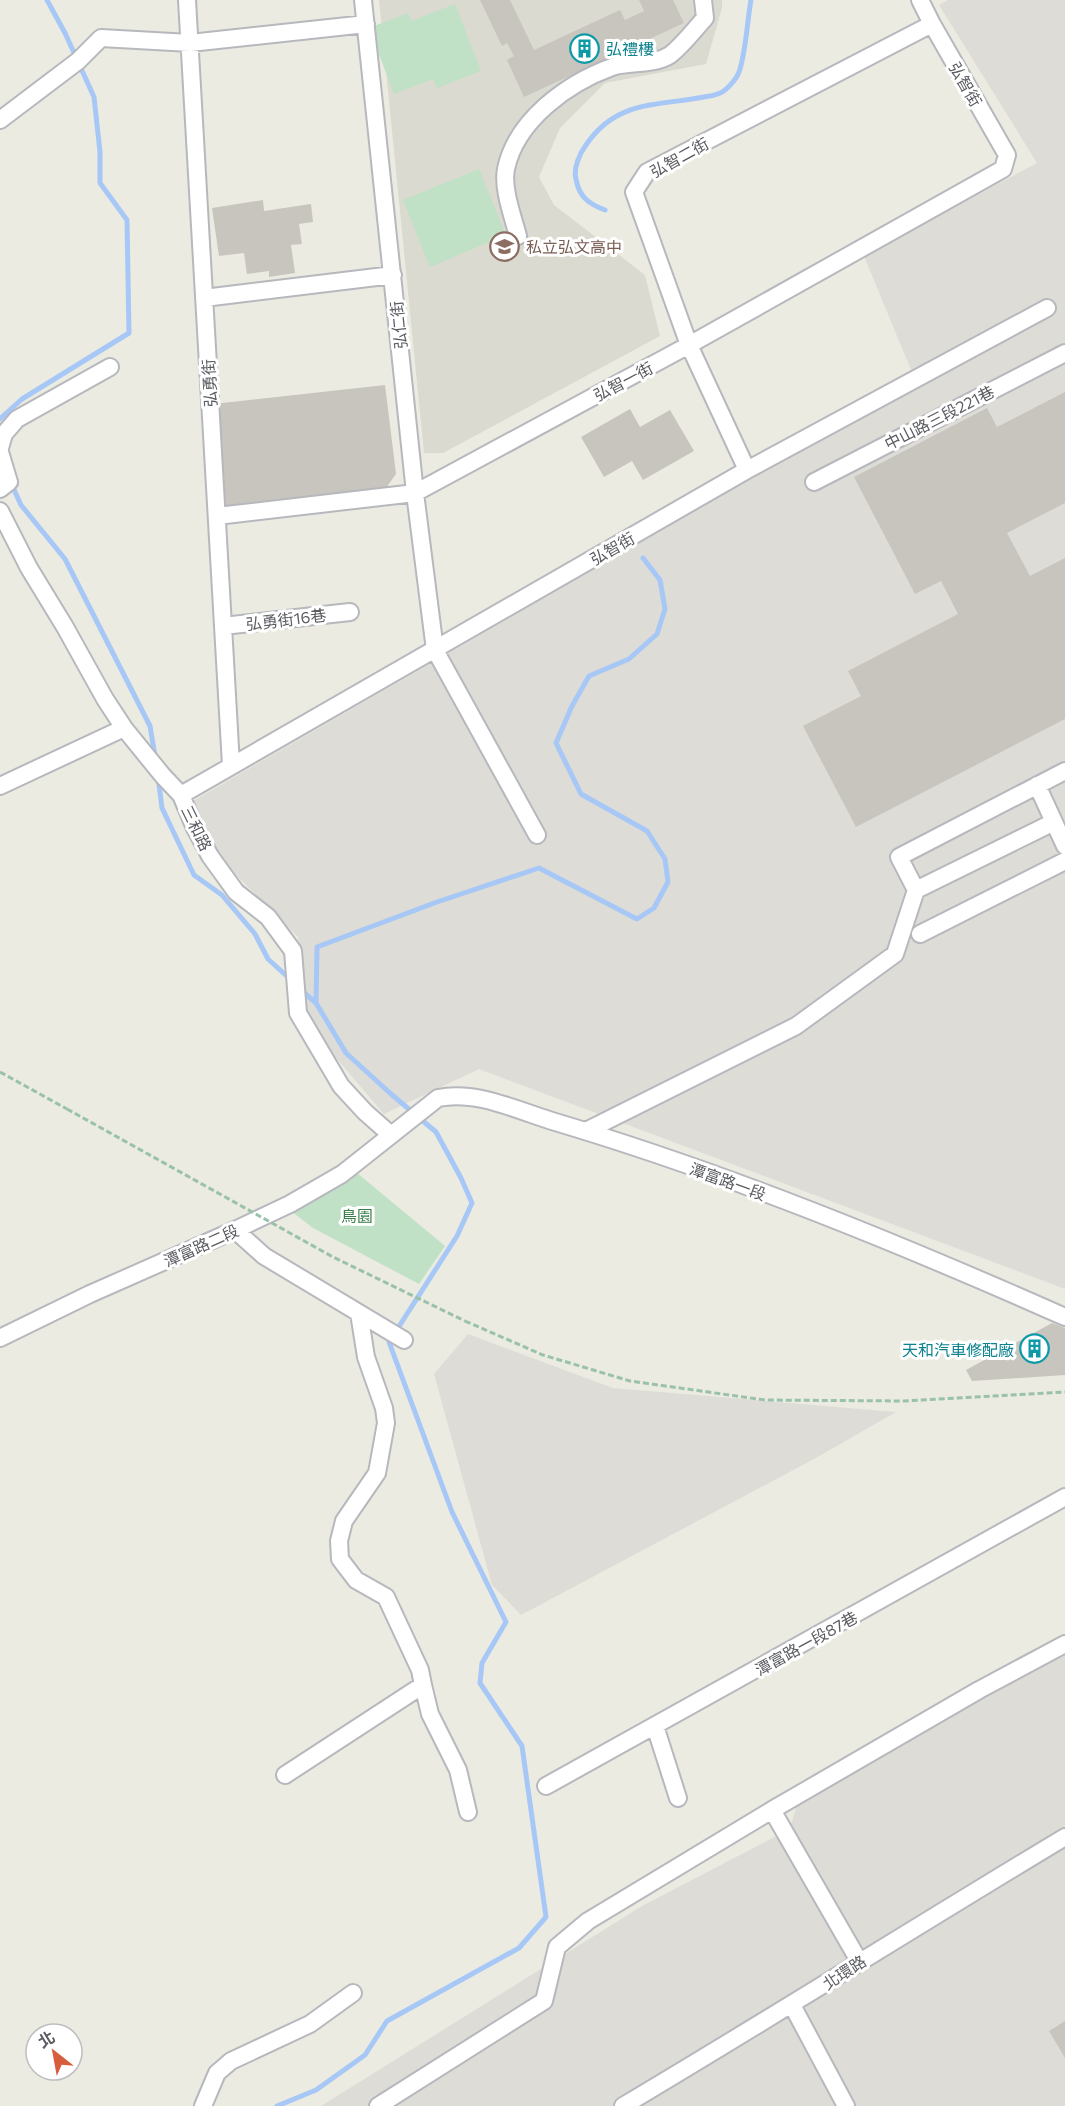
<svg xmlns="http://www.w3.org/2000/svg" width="1065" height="2106" viewBox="0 0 1065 2106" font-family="Commissioner,'Noto Sans TC',sans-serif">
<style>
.industrial{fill:#dddcd6}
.education{fill:#dbdad0}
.green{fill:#c0e1c5}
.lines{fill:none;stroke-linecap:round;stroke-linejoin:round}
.stream{stroke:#a7c8f6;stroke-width:5}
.building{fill:#c7c5be}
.minor-casing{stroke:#b7b8bd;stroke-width:20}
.path{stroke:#9ac1ab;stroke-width:3;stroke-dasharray:6 3;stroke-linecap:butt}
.minor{stroke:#fff;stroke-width:16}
.path-bridge{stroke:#9ac1ab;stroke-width:3;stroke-dasharray:6 3;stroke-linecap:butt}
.labels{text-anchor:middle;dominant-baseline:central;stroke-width:6;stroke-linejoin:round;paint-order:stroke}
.culture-label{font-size:16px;fill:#0d838f;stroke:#fff;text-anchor:start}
.street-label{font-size:16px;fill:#5a5c61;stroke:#fff}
.education-label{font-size:16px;fill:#785e54;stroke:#fff;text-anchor:start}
.park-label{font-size:16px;fill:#3c7e49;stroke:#fff}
</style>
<rect width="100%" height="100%" fill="#ebebe2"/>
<path class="industrial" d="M 948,0 L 1065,0 L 1065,1289 L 479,1069 L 384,1114 L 308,1025 L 298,937 L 221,860 L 193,801 L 916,382 L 864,256 L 1037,163 L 939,5 Z
M 468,1334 L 613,1388 L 896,1412 L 814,1459 L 521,1615 L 492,1585 L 434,1374 Z
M 1065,1651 L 1065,2106 L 321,2106 L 642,1906 L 790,1829 L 797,1804 Z"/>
<path class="education" d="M 379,0 L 722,0 L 722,8 L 706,64 L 605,83 L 560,128 L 539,177 L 554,205 L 645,275 L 660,336 L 443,453 L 424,453 Z"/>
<path class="green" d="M 455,4 L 481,71 L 437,88 L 433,79 L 394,94 L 369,28 L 408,13 L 411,21 Z
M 479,169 L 506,235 L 430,267 L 403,200 Z
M 357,1173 L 445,1246 L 419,1284 L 313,1228 L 291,1211 Z"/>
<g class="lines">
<path class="stream" d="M 605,210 C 589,204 579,197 576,179 C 573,168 580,153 586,145 C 616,100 657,106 704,97 C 711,96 720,95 725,90 C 730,86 737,78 739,72 C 746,52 747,22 751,0
M 0,419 L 22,399 L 129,333 L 127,220 L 100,183 L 100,152 L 94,97 L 65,33 L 47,0
M 11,483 L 21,505 L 65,559 L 150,726 L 155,756
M 158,777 L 162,808 L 194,875 L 222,895 L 255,934 L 268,959 L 290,979
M 301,990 L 316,1003
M 277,2106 L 316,2090 L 365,2055 L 387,2021 L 519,1948 L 546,1917 L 522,1746 L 480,1683 L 482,1663 L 506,1622 L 452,1512 L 389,1342 L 457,1236 L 472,1203 L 461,1178 L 436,1132 L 391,1094 L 346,1053 L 316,1003 L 317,947 L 437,902 L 539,868 L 637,919 L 654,908 L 668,882 L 665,859 L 647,831 L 581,794 L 556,743 L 572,706 L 589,676 L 629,659 L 657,634 L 665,609 L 660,580 L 643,558"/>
</g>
<path class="building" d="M 480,0 L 510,0 L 534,50 L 620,10 L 625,20 L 644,11 L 639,0 L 673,0 L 684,23 L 524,97 L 507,60 L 514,56 L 507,43 L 502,46 Z
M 263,200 L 264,211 L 311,204 L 313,222 L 299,224 L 302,244 L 291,245 L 295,273 L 269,277 L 269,271 L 247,274 L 244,253 L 219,256 L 212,208 Z
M 385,385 L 396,474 L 386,488 L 225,511 L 204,405 Z
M 1065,392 L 1065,503 L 1007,533 L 1030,576 L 1065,558 L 1065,719 L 856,827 L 803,726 L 861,696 L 848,671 L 958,614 L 941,581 L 915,594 L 854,477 L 987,408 L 997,427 Z
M 630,409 L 640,427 L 670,410 L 694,451 L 643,480 L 632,461 L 604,477 L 581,437 Z
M 1052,1323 L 1065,1328 L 1065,1375 L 972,1381 L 966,1370 Z
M 1065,2021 L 1065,2058 L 1049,2031 Z"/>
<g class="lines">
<defs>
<path id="minor" d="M 187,0 L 231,765
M 363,0 L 415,493 L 435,650 L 537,835
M 0,120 L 78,61 L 101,38 L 190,43 L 366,24
M 518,236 C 513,217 502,188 506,169 C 516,120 568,83 612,67 C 630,61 653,66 670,55 C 683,45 694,30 705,18 L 703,0
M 204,298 L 393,275
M 0,448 L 4,434 L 17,419 L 110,367
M 0,452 L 9,482 L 0,489
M 747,470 L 689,345 L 634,192 L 647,172 L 932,24
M 814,482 L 1065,353
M 0,511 L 29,568 L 65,627 L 105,699 L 124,728 L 163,776 L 181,795 L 195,828 L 210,856 L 236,892 L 268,917 L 293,951 L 298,1013 L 341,1086 L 365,1112 L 391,1135
M 217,516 L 415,493 L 689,345 L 1003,169 L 1007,155 L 932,24 L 920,0
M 223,626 L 350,612
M 1037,785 L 1065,846
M 0,786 L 124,728
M 181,795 L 747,470 L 1047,308
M 916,890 L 1054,822
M 920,934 L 1065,861
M 586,1131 L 796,1026 L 895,954 L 916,890 L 899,857 L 1065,771
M 235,1230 L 264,1256 L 404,1340
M 0,1338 L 90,1294 L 235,1230 L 290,1204 L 342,1174 L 438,1098 C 476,1090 516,1110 552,1121 C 727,1173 898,1243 1065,1317
M 423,1685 L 430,1714 L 458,1770 L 468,1812
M 655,1726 L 678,1798
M 285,1775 L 423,1685 L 420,1670 L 386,1597 L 356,1580 L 340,1559 L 339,1541 L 344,1521 L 377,1473 L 386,1423 L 384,1408 L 366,1357 L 359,1313
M 546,1786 L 1065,1497
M 772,1810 L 979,1690 L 1065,1644
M 792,2005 L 846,2106
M 203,2106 L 217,2073 L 231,2061 L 310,2024 L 353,1993
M 378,2106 L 544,2001 L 557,1947 L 588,1921 L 772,1810 L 859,1961
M 623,2106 C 771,2018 917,1926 1065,1837"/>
</defs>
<use href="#minor" class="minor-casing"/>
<path class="path" d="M 0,1072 L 67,1109
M 465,1321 L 543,1355 L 630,1381 L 765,1400 L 904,1401 L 1065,1392"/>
<use href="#minor" class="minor"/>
<path class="path-bridge" d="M 67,1109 L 333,1257 L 465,1321"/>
</g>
<defs>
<symbol id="building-ring" viewBox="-11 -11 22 22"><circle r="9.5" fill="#fff" stroke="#0f9aa8" stroke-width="1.5"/><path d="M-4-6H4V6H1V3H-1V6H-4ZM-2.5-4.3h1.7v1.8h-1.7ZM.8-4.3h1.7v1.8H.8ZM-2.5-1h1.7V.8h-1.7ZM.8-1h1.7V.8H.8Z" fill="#0f9aa8"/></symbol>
<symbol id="school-ring" viewBox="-11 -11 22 22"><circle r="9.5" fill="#fff" stroke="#8d6e63" stroke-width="1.5"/><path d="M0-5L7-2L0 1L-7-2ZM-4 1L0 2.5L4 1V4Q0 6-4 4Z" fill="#8d6e63"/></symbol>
</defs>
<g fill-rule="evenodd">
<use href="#building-ring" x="568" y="32" width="33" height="33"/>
<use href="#school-ring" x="488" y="230" width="33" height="33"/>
<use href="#building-ring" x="1018" y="1332" width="33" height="33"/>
</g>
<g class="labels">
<g class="culture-label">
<text x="606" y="48">弘禮樓</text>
<text x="1014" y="1349" text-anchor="end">天和汽車修配廠</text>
</g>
<g class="street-label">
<text transform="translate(966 84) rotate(60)">弘智街</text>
<text transform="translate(679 157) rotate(-29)">弘智二街</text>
<text transform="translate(398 325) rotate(-96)">弘仁街</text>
<text transform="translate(623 381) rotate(-28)">弘智一街</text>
<text transform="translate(209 383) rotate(-93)">弘勇街</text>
<text transform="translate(939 417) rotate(-27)">中山路三段221巷</text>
<text transform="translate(612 548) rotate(-30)">弘智街</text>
<text transform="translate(286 619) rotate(-7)">弘勇街16巷</text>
<text transform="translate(197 828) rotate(64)">三和路</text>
<text transform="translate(728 1181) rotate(20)">潭富路一段</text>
<text transform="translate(201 1245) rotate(-24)">潭富路二段</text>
<text transform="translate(806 1643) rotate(-29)">潭富路一段87巷</text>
<text transform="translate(844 1972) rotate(-33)">北環路</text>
</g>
<g class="education-label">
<text x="526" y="246">私立弘文高中</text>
</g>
<g class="park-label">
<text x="357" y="1215">鳥園</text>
</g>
</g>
<g transform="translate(54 2052) rotate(329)"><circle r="28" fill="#ffffff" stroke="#bdbec0" stroke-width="1.5"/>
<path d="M0-4.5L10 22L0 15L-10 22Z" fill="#d75e3c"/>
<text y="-9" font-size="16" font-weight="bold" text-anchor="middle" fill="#5a5c61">北</text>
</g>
</svg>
